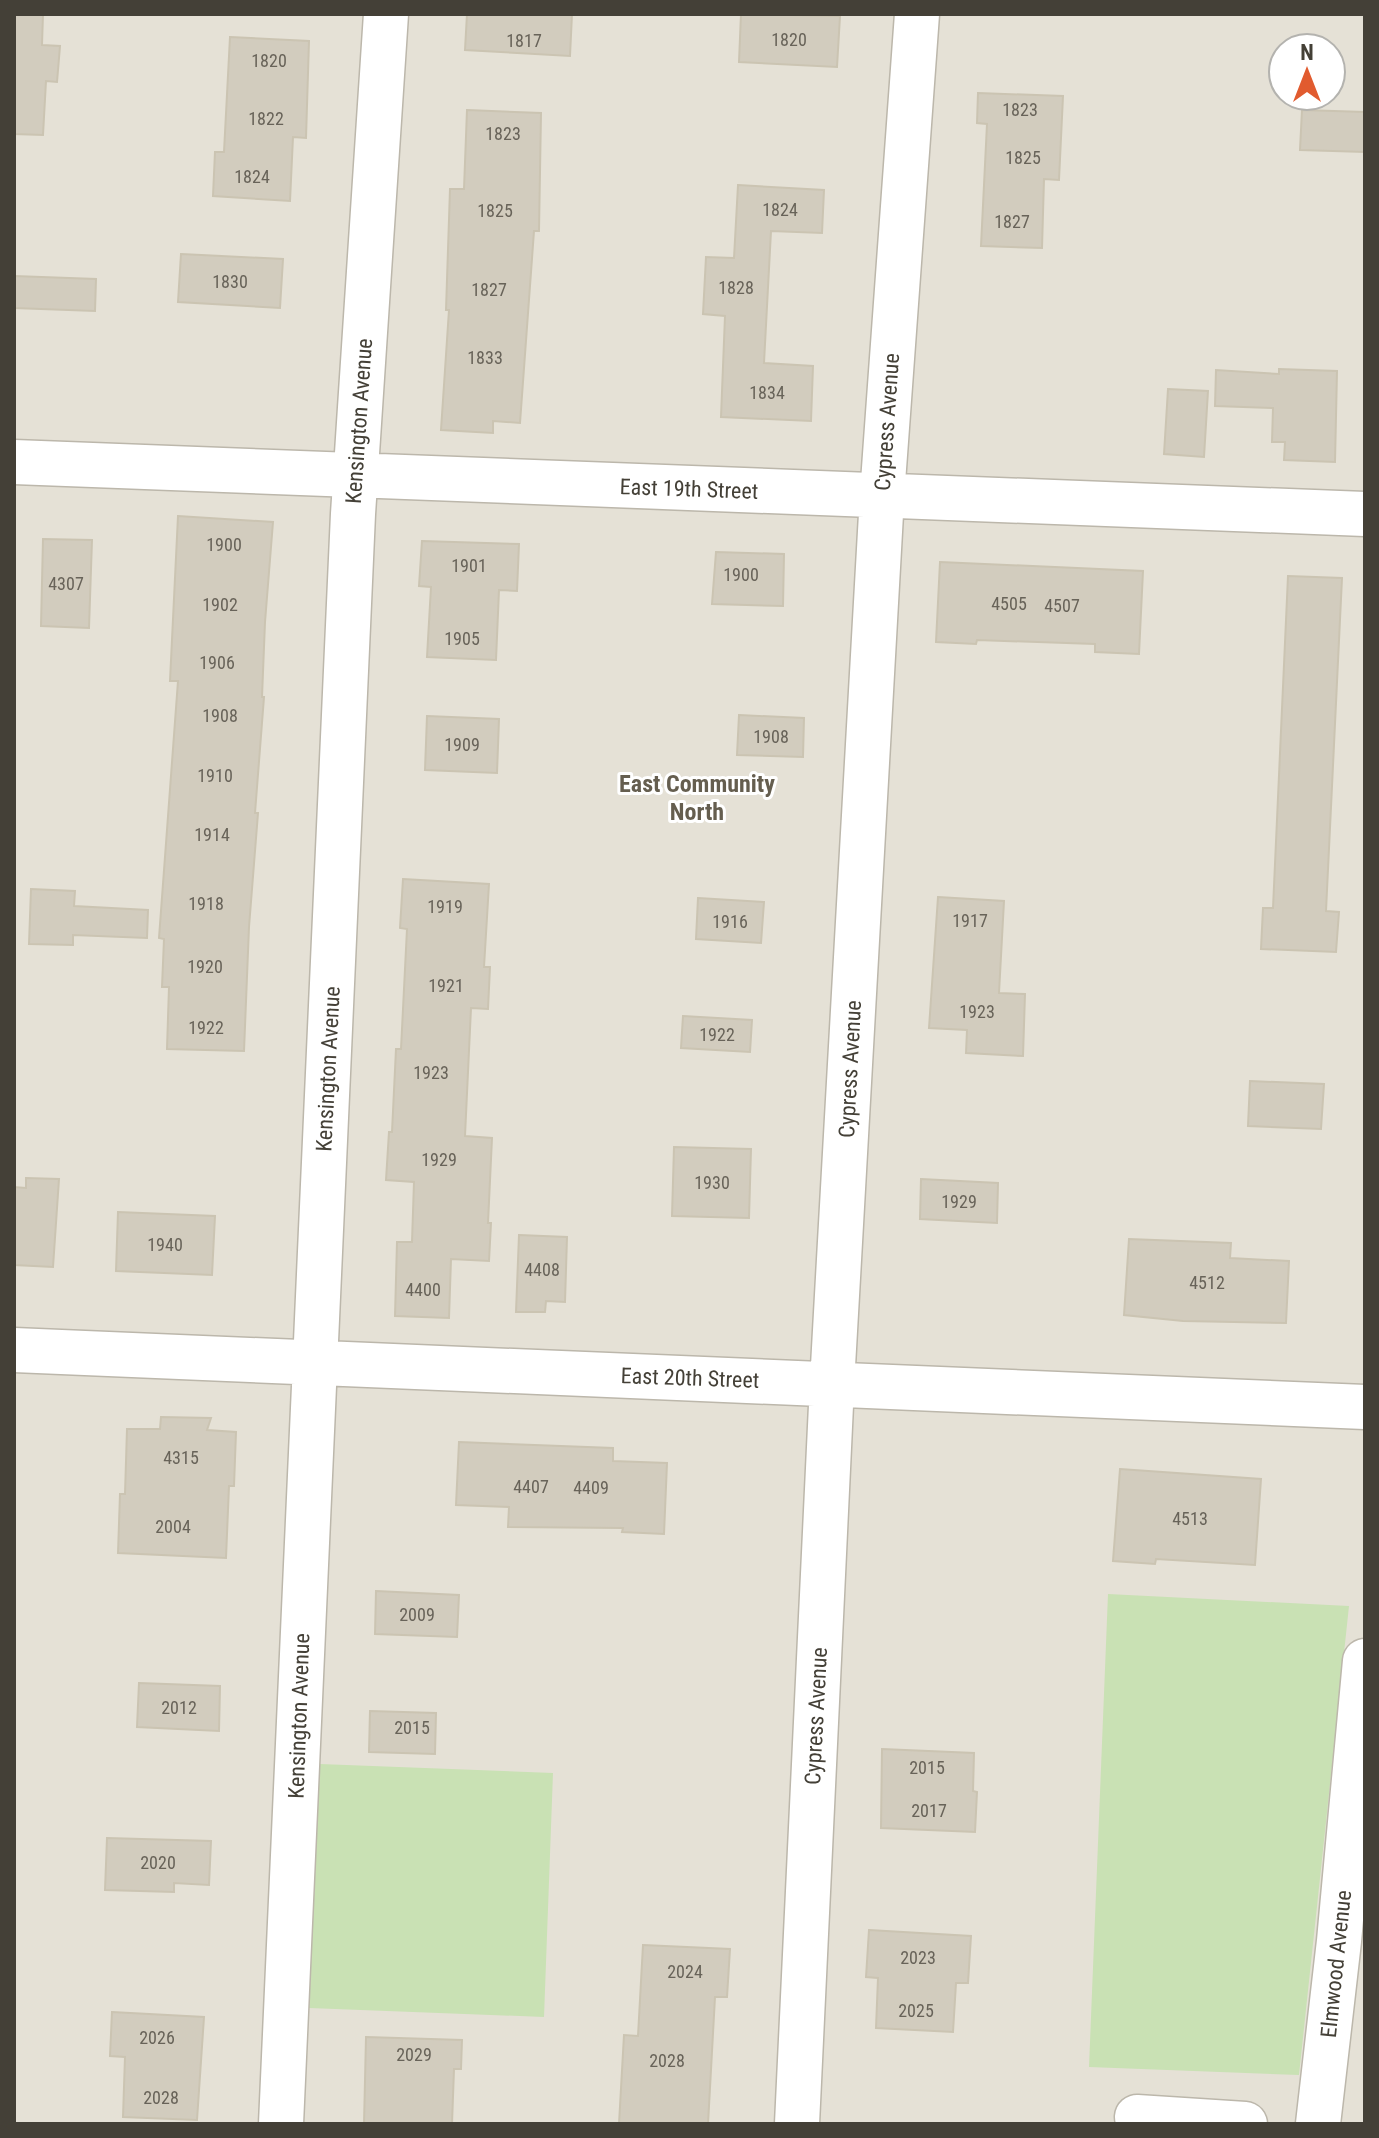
<svg xmlns="http://www.w3.org/2000/svg" width="1379" height="2138" viewBox="0 0 1379 2138" font-family="'Roboto Condensed',sans-serif">
<style>
.residential{fill:#e5e1d6;fill-rule:evenodd}
.green{fill:#c9e1b4}
.building{fill:#d2ccbe;stroke:#cbc4b2;stroke-width:2}
.lines{fill:none;stroke-linecap:round;stroke-linejoin:round}
.minor-casing{stroke:#bcb7ab;stroke-width:47}
.minor{stroke:#fff;stroke-width:44}
.labels{text-anchor:middle;dominant-baseline:central;stroke-width:6;stroke-linejoin:round;paint-order:stroke}
.number-label{font-size:18px;fill:#686359}
.street-label{font-size:22px;fill:#444037;stroke:#fff}
.neighbourhood-label{font-size:24px;font-weight:bold;fill:#655e4f;stroke:#fff}
</style>
<rect width="100%" height="100%" fill="#f1efe7"/>
<path class="residential" d="M 14,14 L 1365,14 L 1365,2124 L 14,2124 ZM 1283,48 L 1331,48 L 1331,96 L 1283,96 Z"/>
<path class="green" d="M 1108,1594 L 1349,1606 L 1299,2075 L 1089,2067 Z
M 320,1764 L 553,1773 L 544,2017 L 309,2008 Z"/>
<path class="building" d="M 14,14 L 43,14 L 42,45 L 60,46 L 57,82 L 46,81 L 43,135 L 14,134 Z
M 467,14 L 572,14 L 570,56 L 465,50 Z
M 741,14 L 840,16 L 837,67 L 739,62 Z
M 230,37 L 309,41 L 306,138 L 293,137 L 290,201 L 213,196 L 215,152 L 224,152 Z
M 978,93 L 1063,96 L 1059,180 L 1044,179 L 1042,248 L 981,246 L 987,124 L 977,123 Z
M 467,110 L 541,113 L 539,231 L 534,231 L 520,423 L 493,421 L 493,433 L 441,430 L 449,310 L 446,310 L 450,189 L 464,189 Z
M 1302,110 L 1365,112 L 1365,152 L 1300,150 Z
M 738,185 L 824,190 L 822,233 L 771,231 L 764,363 L 813,366 L 811,421 L 721,417 L 725,316 L 703,314 L 706,257 L 734,258 Z
M 181,254 L 283,259 L 280,308 L 178,302 Z
M 14,276 L 96,279 L 95,311 L 14,308 Z
M 1279,369 L 1337,371 L 1335,462 L 1284,460 L 1285,442 L 1272,442 L 1273,408 L 1215,406 L 1216,370 L 1279,374 Z
M 1168,389 L 1208,391 L 1204,457 L 1164,454 Z
M 178,516 L 273,522 L 265,622 L 262,697 L 264,697 L 255,813 L 258,813 L 249,927 L 244,1051 L 167,1049 L 169,987 L 162,987 L 164,939 L 159,938 L 178,681 L 170,681 Z
M 43,539 L 92,540 L 89,628 L 41,626 Z
M 422,541 L 519,544 L 517,591 L 499,590 L 496,660 L 427,657 L 431,587 L 419,586 Z
M 716,552 L 784,554 L 783,606 L 712,604 Z
M 940,562 L 1143,571 L 1139,654 L 1095,652 L 1095,644 L 977,640 L 976,644 L 936,642 Z
M 1288,576 L 1342,578 L 1326,911 L 1339,912 L 1336,952 L 1261,949 L 1263,908 L 1273,908 Z
M 739,715 L 804,718 L 803,757 L 737,755 Z
M 427,716 L 499,719 L 497,773 L 425,770 Z
M 403,879 L 489,884 L 484,967 L 490,967 L 488,1009 L 471,1008 L 465,1136 L 492,1138 L 488,1223 L 491,1223 L 489,1261 L 451,1259 L 449,1318 L 395,1316 L 397,1242 L 412,1242 L 414,1182 L 386,1180 L 389,1132 L 392,1132 L 396,1049 L 401,1049 L 407,929 L 400,928 Z
M 31,889 L 75,891 L 74,906 L 148,910 L 147,938 L 73,935 L 73,945 L 29,944 Z
M 938,897 L 1004,901 L 999,993 L 1025,994 L 1023,1056 L 966,1053 L 967,1030 L 929,1028 Z
M 698,898 L 764,902 L 761,943 L 696,939 Z
M 683,1016 L 752,1020 L 750,1052 L 681,1048 Z
M 1250,1081 L 1324,1084 L 1321,1129 L 1248,1126 Z
M 674,1147 L 751,1149 L 749,1218 L 672,1216 Z
M 26,1178 L 59,1179 L 53,1267 L 14,1265 L 14,1187 L 26,1188 Z
M 921,1179 L 998,1183 L 997,1223 L 920,1219 Z
M 118,1212 L 215,1216 L 212,1275 L 116,1271 Z
M 519,1235 L 567,1237 L 565,1302 L 546,1301 L 545,1312 L 516,1312 Z
M 1129,1239 L 1231,1243 L 1230,1258 L 1289,1261 L 1286,1323 L 1183,1321 L 1124,1315 Z
M 161,1417 L 211,1418 L 207,1430 L 236,1432 L 234,1486 L 229,1486 L 226,1558 L 118,1553 L 120,1494 L 125,1494 L 127,1429 L 160,1429 Z
M 459,1442 L 613,1448 L 613,1461 L 667,1463 L 664,1534 L 622,1532 L 623,1528 L 508,1527 L 509,1507 L 456,1505 Z
M 1120,1469 L 1261,1479 L 1255,1565 L 1156,1559 L 1155,1564 L 1113,1561 Z
M 376,1591 L 459,1595 L 457,1637 L 375,1634 Z
M 139,1683 L 220,1686 L 219,1731 L 137,1727 Z
M 370,1711 L 436,1713 L 435,1754 L 369,1752 Z
M 882,1749 L 974,1753 L 973,1791 L 977,1792 L 975,1832 L 881,1828 Z
M 107,1838 L 211,1841 L 209,1885 L 174,1883 L 174,1892 L 105,1890 Z
M 869,1930 L 971,1936 L 968,1983 L 956,1983 L 953,2032 L 876,2028 L 878,1978 L 866,1977 Z
M 643,1945 L 730,1949 L 727,1997 L 715,1997 L 708,2124 L 619,2124 L 624,2035 L 638,2036 Z
M 112,2012 L 204,2017 L 197,2120 L 123,2117 L 125,2057 L 110,2056 Z
M 366,2037 L 462,2040 L 461,2069 L 454,2069 L 452,2124 L 364,2124 Z"/>
<g class="lines">
<defs>
<path id="minor" d="M 14,462 L 1365,514
M 14,1350 L 1365,1407
M 1137,2117 L 1245,2124
M 281,2124 L 353,514 L 386,14
M 797,2124 L 832,1384 L 882,496 L 917,14
M 1318,2124 L 1339,1941 L 1365,1661"/>
</defs>
<use href="#minor" class="minor-casing"/>
<use href="#minor" class="minor"/>
</g>
<g class="labels">
<g class="number-label">
<text x="789" y="39">1820</text>
<text x="524" y="40">1817</text>
<text x="269" y="60">1820</text>
<text x="1020" y="109">1823</text>
<text x="266" y="118">1822</text>
<text x="503" y="133">1823</text>
<text x="1023" y="157">1825</text>
<text x="252" y="176">1824</text>
<text x="780" y="209">1824</text>
<text x="495" y="210">1825</text>
<text x="1012" y="221">1827</text>
<text x="230" y="281">1830</text>
<text x="736" y="287">1828</text>
<text x="489" y="289">1827</text>
<text x="485" y="357">1833</text>
<text x="767" y="392">1834</text>
<text x="224" y="544">1900</text>
<text x="469" y="565">1901</text>
<text x="741" y="574">1900</text>
<text x="66" y="583">4307</text>
<text x="1009" y="603">4505</text>
<text x="220" y="604">1902</text>
<text x="1062" y="605">4507</text>
<text x="462" y="638">1905</text>
<text x="217" y="662">1906</text>
<text x="220" y="715">1908</text>
<text x="771" y="736">1908</text>
<text x="462" y="744">1909</text>
<text x="215" y="775">1910</text>
<text x="212" y="834">1914</text>
<text x="206" y="903">1918</text>
<text x="445" y="906">1919</text>
<text x="970" y="920">1917</text>
<text x="730" y="921">1916</text>
<text x="205" y="966">1920</text>
<text x="446" y="985">1921</text>
<text x="977" y="1011">1923</text>
<text x="206" y="1027">1922</text>
<text x="717" y="1034">1922</text>
<text x="431" y="1072">1923</text>
<text x="439" y="1159">1929</text>
<text x="712" y="1182">1930</text>
<text x="959" y="1201">1929</text>
<text x="165" y="1244">1940</text>
<text x="542" y="1269">4408</text>
<text x="1207" y="1282">4512</text>
<text x="423" y="1289">4400</text>
<text x="181" y="1457">4315</text>
<text x="531" y="1486">4407</text>
<text x="591" y="1487">4409</text>
<text x="1190" y="1518">4513</text>
<text x="173" y="1526">2004</text>
<text x="417" y="1614">2009</text>
<text x="179" y="1707">2012</text>
<text x="412" y="1727">2015</text>
<text x="927" y="1767">2015</text>
<text x="929" y="1810">2017</text>
<text x="158" y="1862">2020</text>
<text x="918" y="1957">2023</text>
<text x="685" y="1971">2024</text>
<text x="916" y="2010">2025</text>
<text x="157" y="2037">2026</text>
<text x="414" y="2054">2029</text>
<text x="667" y="2060">2028</text>
<text x="161" y="2097">2028</text>
</g>
<g class="street-label">
<text transform="translate(359 421) rotate(-86)">Kensington Avenue</text>
<text transform="translate(887 422) rotate(-86)">Cypress Avenue</text>
<text transform="translate(689 489) rotate(2)">East 19th Street</text>
<text transform="translate(328 1069) rotate(-87)">Kensington Avenue</text>
<text transform="translate(850 1069) rotate(-87)">Cypress Avenue</text>
<text transform="translate(690 1378) rotate(2)">East 20th Street</text>
<text transform="translate(299 1716) rotate(-88)">Kensington Avenue</text>
<text transform="translate(816 1716) rotate(-87)">Cypress Avenue</text>
<text transform="translate(1336 1964) rotate(-84)">Elmwood Avenue</text>
</g>
<g class="neighbourhood-label">
<text x="697" y="784">East Community<tspan x="697" dy="28">North</tspan></text>
</g>
</g>
<rect width="1379" height="2138" fill="none" stroke="#444037" stroke-width="32"/>
<g transform="translate(1307 72)"><circle r="38" fill="#ffffff" stroke="#b4b3af" stroke-width="2"/>
<path d="M0-6L14 30L0 20L-14 30Z" fill="#e15b2f"/>
<text y="-12" font-size="22" font-weight="bold" text-anchor="middle" fill="#444037">N</text>
</g>
</svg>
